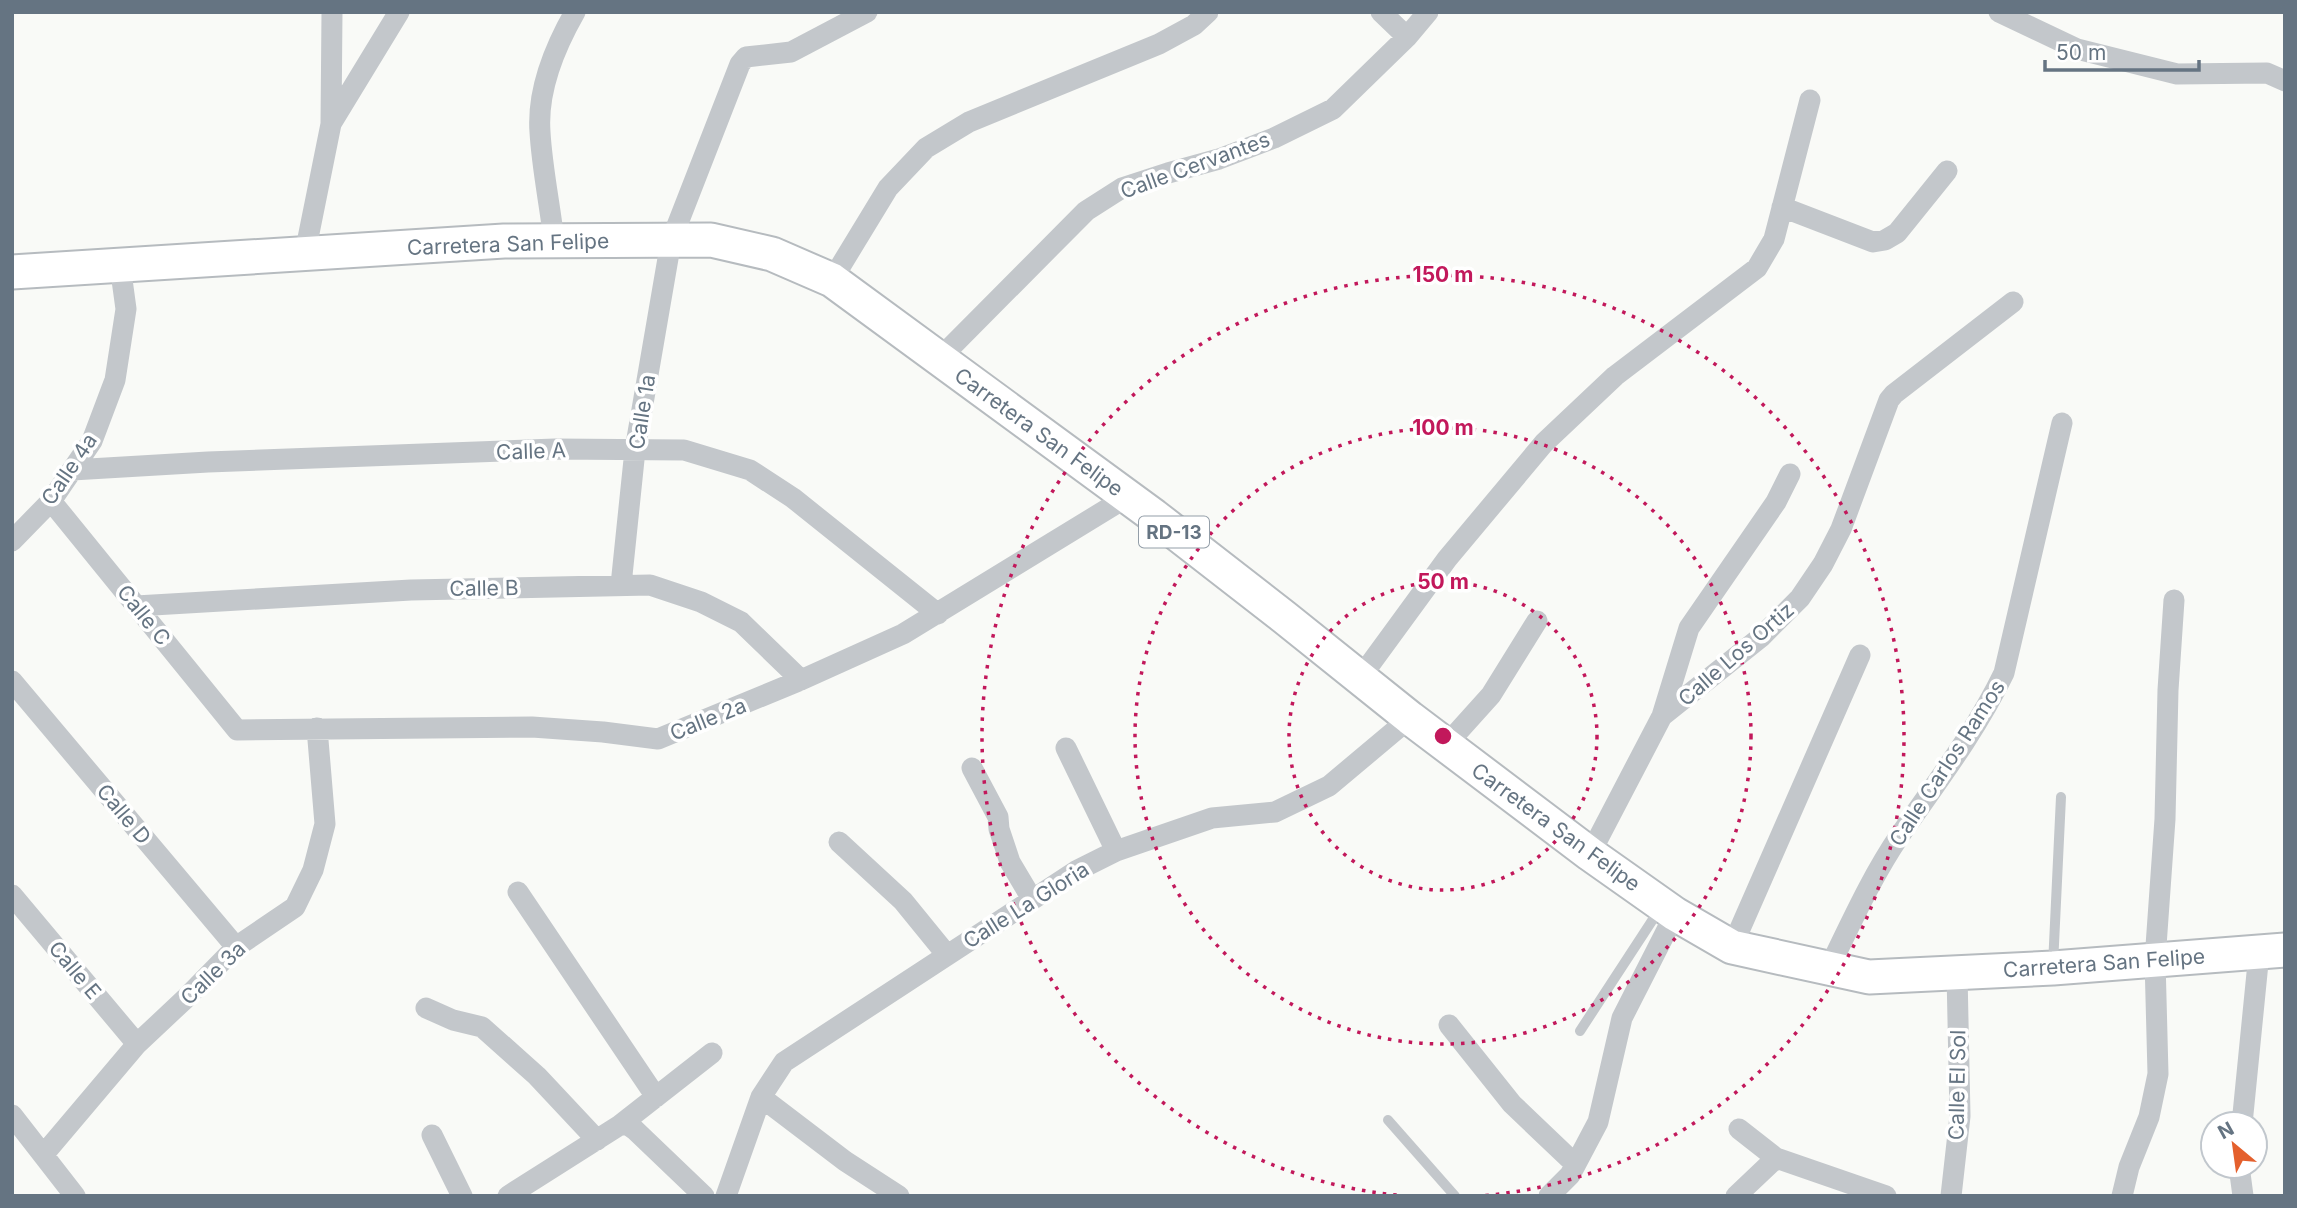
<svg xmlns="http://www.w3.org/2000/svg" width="2297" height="1208" viewBox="0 0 2297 1208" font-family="Inter,sans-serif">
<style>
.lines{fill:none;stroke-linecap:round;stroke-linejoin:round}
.primary-casing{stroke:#b6bbbf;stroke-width:37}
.lane{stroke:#c3c7cb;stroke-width:10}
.street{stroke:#c3c7cb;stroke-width:21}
.primary{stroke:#fff;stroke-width:33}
.ring{fill:none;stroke:#c2185b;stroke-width:3.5;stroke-dasharray:3.5 7}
.labels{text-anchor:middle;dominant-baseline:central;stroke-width:7;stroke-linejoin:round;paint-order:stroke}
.shield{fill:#fff;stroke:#939ea8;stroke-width:2}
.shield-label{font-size:19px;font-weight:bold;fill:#657482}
.street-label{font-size:21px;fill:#657482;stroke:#fff}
.centre{fill:#c2185b;stroke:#fff;stroke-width:3.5}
.ring-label{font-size:21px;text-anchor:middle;font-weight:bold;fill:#c2185b;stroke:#fff;stroke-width:7;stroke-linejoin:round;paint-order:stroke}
</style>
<rect width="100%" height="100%" fill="#f9faf7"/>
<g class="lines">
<defs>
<path id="primary" d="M 12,272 L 504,241 L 711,240 L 772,254 L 832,280 L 1154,516 L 1284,617 L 1410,718 L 1590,854 L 1675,914 L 1732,947 L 1869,977 L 2053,968 L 2285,950"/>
</defs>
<use href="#primary" class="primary-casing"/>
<path class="lane" d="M 2053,965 L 2061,797
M 1580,1031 L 1661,907
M 1388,1120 L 1455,1196"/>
<path class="street" d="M 1381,12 L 1407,37
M 1999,12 L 2077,49 L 2177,74 L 2267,73 L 2285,81
M 332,122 L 399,12
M 1782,207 L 1873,242 L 1885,240 L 1897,233 L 1947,171
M 554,241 C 550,205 542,168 540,132 C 537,91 555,47 575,12
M 305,253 L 331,124 L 332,12
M 832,280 L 888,188 L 926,148 L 969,122 L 1159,44 L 1194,25 L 1208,12
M 939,359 L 1086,211 L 1122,188 L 1168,173 L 1219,159 L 1274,138 L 1333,109 L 1407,37 L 1428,12
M 72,470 L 208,462 L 555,449 L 684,450 L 750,470 L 793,498 L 938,614
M 51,501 L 237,730 L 532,727 L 603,732 L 658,739 L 801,680 L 903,634 L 1127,497
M 12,541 L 51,501 L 92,441 L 115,380 L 126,309 L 120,265
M 621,585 L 635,450 L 671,241 L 740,64 L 746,57 L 791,52 L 867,12
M 136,606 L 411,590 L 650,585 L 701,602 L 741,622 L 801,680
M 1360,678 L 1447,559 L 1544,443 L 1615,376 L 1757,268 L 1774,239 L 1810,100
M 12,681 L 236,947
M 1662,716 L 1689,628 L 1776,502 L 1790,474
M 1446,745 L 1491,695 L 1537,621
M 1066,748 L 1116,851
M 972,768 L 998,817 L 999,829 L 1010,862 L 1032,899
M 839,842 L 903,901 L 947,955
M 1590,854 L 1662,716 L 1761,637 L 1800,598 L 1823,564 L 1841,529 L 1889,400 L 1894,394 L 2013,302
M 518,892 L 656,1097
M 12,895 L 137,1044
M 1732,947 L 1860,655
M 1829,968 C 1851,923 1872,876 1900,835 C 1937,782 1976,731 2004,673 L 2062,423
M 426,1008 L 453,1020 L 482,1027 L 537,1076 L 597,1140
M 1449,1025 L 1512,1104 L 1575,1164
M 761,1097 L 845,1161 L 899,1196
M 12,1115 L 75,1196
M 2242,1124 L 2259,953
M 620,1125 L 712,1053
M 1739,1129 L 1776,1158 L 1886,1196
M 432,1135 L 462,1196
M 44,1154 L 137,1044 L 185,999 L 236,947 L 295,907 L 313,870 L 325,824 L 317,728
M 2239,1166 L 2243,1196
M 508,1196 L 620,1125 L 628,1125 L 635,1130 L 704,1196
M 726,1196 L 761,1097 L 784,1062 L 1076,871 L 1116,851 L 1212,818 L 1275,812 L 1329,786 L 1410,718
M 1549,1196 L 1570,1175 L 1598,1122 L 1622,1018 L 1675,914
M 1736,1196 L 1776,1158
M 1951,1196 L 1960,1116 L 1957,973
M 2122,1196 L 2129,1167 L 2149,1117 L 2158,1074 L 2155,960 L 2165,819 L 2168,690 L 2174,600"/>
<use href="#primary" class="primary"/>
</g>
<g class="ring">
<circle cx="1443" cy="736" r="154"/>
<circle cx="1443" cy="736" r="308"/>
<path d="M1407 1196A461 461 0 1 1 1479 1196"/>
</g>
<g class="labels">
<rect class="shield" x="1139" y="516.5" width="70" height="31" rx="5"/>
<g class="shield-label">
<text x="1174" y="532">RD-13</text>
</g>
<g class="street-label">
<text transform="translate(1195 165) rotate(-20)">Calle Cervantes</text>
<text transform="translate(508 244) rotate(-2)">Carretera San Felipe</text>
<text transform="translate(642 412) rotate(-81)">Calle 1a</text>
<text transform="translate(1039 432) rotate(36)">Carretera San Felipe</text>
<text transform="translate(531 451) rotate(-2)">Calle A</text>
<text transform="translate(69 469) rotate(-56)">Calle 4a</text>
<text transform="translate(484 588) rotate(-1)">Calle B</text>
<text transform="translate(144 615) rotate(51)">Calle C</text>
<text transform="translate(1736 654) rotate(-41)">Calle Los Ortiz</text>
<text transform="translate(708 719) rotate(-22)">Calle 2a</text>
<text transform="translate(1947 763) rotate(-57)">Calle Carlos Ramos</text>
<text transform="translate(124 814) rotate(50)">Calle D</text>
<text transform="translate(1556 827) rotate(36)">Carretera San Felipe</text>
<text transform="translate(1026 905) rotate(-32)">Calle La Gloria</text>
<text transform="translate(2104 963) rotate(-4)">Carretera San Felipe</text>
<text transform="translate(75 970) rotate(50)">Calle E</text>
<text transform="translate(213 973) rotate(-44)">Calle 3a</text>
<text transform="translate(1957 1085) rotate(-89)">Calle El Sol</text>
</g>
</g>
<circle cx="1443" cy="736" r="10" class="centre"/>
<g class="ring-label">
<text x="1443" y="282">150 m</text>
<text x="1443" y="435">100 m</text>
<text x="1443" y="589">50 m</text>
</g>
<rect width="2297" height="1208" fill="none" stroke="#657482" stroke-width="28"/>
<g transform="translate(2234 1145) rotate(331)"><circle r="33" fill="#ffffff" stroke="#c1c7cd" stroke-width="2"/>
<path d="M0-5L12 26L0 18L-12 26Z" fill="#e4602d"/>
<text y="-10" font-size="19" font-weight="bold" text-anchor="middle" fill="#657482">N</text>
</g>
<path d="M2045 60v10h154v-10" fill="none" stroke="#657482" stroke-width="3.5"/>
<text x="2056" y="60" font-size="21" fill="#657482" stroke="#ffffff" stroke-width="5" paint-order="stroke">50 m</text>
</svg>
